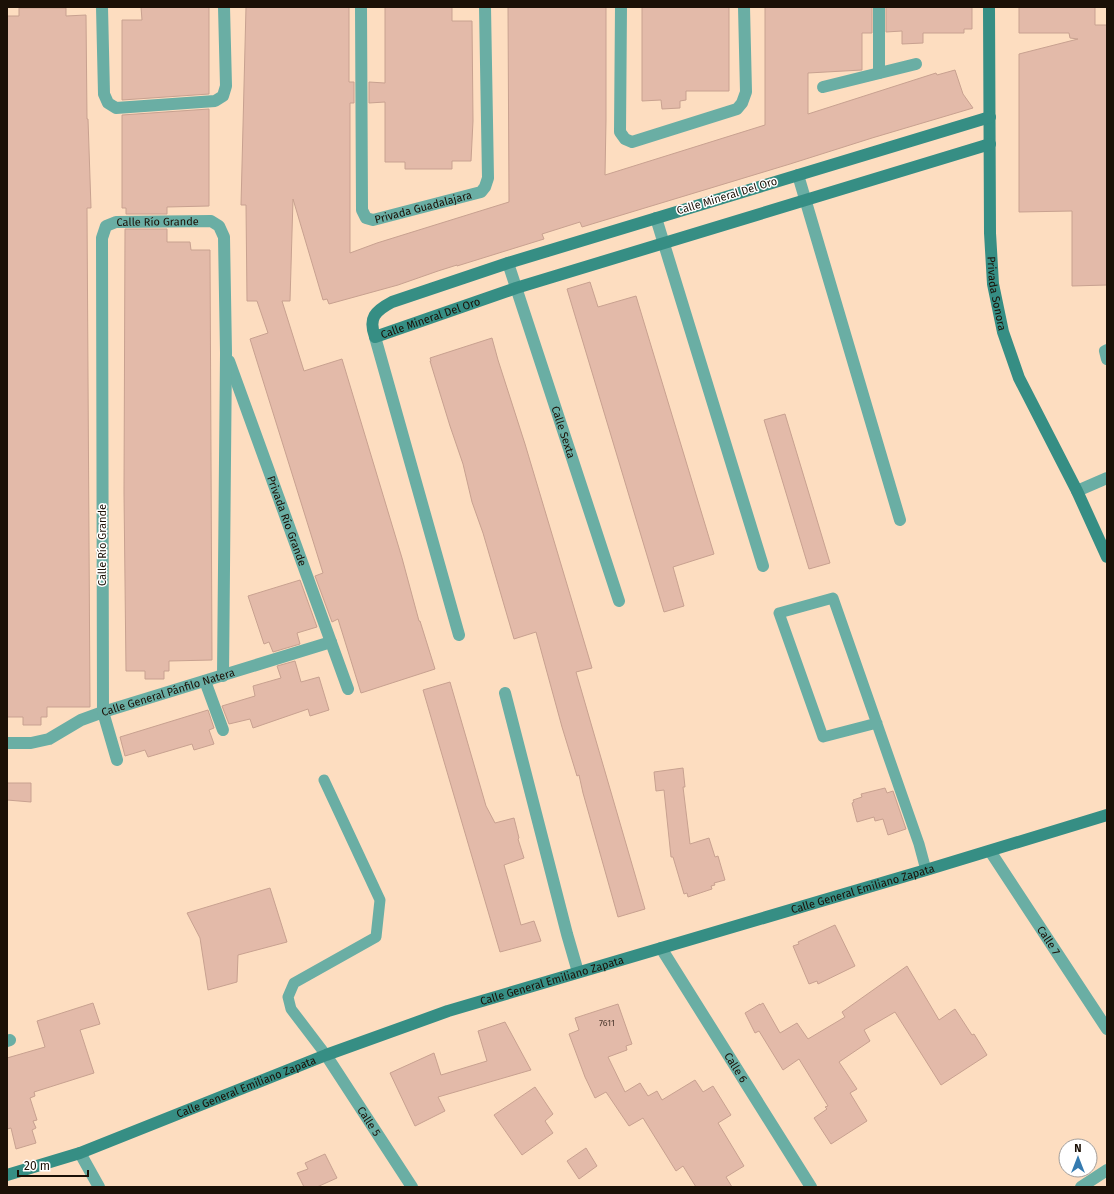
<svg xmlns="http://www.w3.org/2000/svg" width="1114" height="1194" viewBox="0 0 1114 1194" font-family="'Fira Sans',sans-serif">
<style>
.building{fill:#e3baa9;stroke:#c8a190}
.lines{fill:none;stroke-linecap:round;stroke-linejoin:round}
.lane{stroke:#6aaea4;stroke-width:11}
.street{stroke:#6aaea4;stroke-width:12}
.secondary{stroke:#368e84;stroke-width:12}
.labels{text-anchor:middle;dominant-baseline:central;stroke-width:3;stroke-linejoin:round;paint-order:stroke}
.number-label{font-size:9px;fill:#4d3a2f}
.street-label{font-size:11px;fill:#1b1006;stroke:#fff}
</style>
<rect width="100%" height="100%" fill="#fdddc0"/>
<path class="building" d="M 141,7 L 209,7 L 209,94 L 122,100 L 122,20 L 142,20 Z
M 246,7 L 349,7 L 349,82 L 354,82 L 354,103 L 350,103 L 350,253 L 377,243 L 509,202 L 508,7 L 606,7 L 606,120 L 605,175 L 765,125 L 765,7 L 872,7 L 872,33 L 862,33 L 862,70 L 808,73 L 808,114 L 936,73 L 937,75 L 955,70 L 963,94 L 973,108 L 872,138 L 790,164 L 582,227 L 580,222 L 542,234 L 544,239 L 457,266 L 457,265 L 438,271 L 398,285 L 329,304 L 327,299 L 323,300 L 293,199 L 290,301 L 282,301 L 304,371 L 342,359 L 402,558 L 419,621 L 420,621 L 435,669 L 361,693 L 338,619 L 332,622 L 315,576 L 323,573 L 250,339 L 268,333 L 257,301 L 247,301 L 246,205 L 241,205 Z
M 385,7 L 452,7 L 452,21 L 472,21 L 473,121 L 471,161 L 452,161 L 452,169 L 405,169 L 405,162 L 385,162 L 385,102 L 369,103 L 369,82 L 385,83 Z
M 642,7 L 729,7 L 729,91 L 686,91 L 686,100 L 680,101 L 680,108 L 662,109 L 661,100 L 642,101 Z
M 886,7 L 972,7 L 972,29 L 964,29 L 964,33 L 923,33 L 923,43 L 902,44 L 902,31 L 886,32 Z
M 1019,7 L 1095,7 L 1095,25 L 1107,25 L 1107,285 L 1072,286 L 1072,211 L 1019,212 L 1019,54 L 1078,39 L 1070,38 L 1069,33 L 1019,33 Z
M 19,8 L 66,8 L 66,16 L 86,15 L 87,119 L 88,119 L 91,208 L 87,208 L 90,707 L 47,707 L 47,717 L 41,717 L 41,725 L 23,725 L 23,717 L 7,717 L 7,16 L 19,16 Z
M 209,109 L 209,206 L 167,207 L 167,214 L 126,214 L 126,208 L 122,208 L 122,115 Z
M 125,229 L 167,229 L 167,242 L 190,242 L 191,250 L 210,250 L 212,660 L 169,661 L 169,671 L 164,671 L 164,679 L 145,679 L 145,671 L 126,671 L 124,492 Z
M 590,282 L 598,307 L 636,296 L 714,554 L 673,567 L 684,606 L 664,612 L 567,289 Z
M 492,338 L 498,360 L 525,444 L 592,668 L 576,672 L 645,909 L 618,917 L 583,793 L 579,775 L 577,776 L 562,727 L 536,632 L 514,639 L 483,533 L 472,502 L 463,464 L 450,426 L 430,361 L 431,361 L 430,358 Z
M 785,414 L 830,563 L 809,569 L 764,420 Z
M 300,580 L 317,627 L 297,633 L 300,644 L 273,652 L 269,642 L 264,644 L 248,596 Z
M 295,661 L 301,682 L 319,677 L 329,710 L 310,716 L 308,709 L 253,728 L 250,719 L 229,724 L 222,706 L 255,696 L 253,686 L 281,678 L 277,666 Z
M 450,682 L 486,806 L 495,823 L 514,818 L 519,838 L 518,839 L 524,858 L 504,865 L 521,925 L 534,921 L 541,941 L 500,952 L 423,690 Z
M 208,710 L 214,728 L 209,730 L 214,744 L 194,750 L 192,744 L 148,757 L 145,750 L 125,756 L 120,737 Z
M 683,768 L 685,787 L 683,787 L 690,844 L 709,838 L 715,857 L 718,856 L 725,880 L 714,883 L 715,885 L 711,886 L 712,889 L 688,897 L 687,893 L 684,894 L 673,857 L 671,857 L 664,790 L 656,791 L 654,772 Z
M 7,783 L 31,783 L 31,802 L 7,800 Z
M 885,788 L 887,793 L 893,791 L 906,829 L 888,835 L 883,819 L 875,821 L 874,817 L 857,822 L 852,803 L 854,802 L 853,800 L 862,797 L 861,794 Z
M 270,888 L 287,942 L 238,955 L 237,982 L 208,990 L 200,938 L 187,913 Z
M 835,925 L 855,966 L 818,984 L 817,981 L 809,984 L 793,946 L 799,944 L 798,942 Z
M 907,966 L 939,1020 L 955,1009 L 972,1035 L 974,1034 L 987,1055 L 941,1085 L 895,1012 L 864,1030 L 870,1041 L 839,1062 L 857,1089 L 850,1093 L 867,1121 L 831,1144 L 814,1118 L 827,1109 L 825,1107 L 828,1106 L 799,1059 L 783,1070 L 759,1031 L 755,1033 L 745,1013 L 760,1004 L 760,1005 L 763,1003 L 780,1033 L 797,1023 L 808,1039 L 845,1017 L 842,1012 Z
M 93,1003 L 100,1024 L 80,1030 L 94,1073 L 34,1092 L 35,1096 L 30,1098 L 37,1120 L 33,1121 L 36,1128 L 32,1130 L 36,1143 L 16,1149 L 11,1128 L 7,1129 L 7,1058 L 45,1047 L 37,1021 Z
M 618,1004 L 632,1044 L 626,1046 L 627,1050 L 608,1057 L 625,1092 L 640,1083 L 648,1096 L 657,1091 L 662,1100 L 695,1080 L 703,1092 L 713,1086 L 731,1115 L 718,1123 L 744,1166 L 726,1177 L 732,1187 L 696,1187 L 683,1166 L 676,1171 L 643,1118 L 629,1126 L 606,1092 L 595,1098 L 585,1077 L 569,1034 L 579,1030 L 575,1018 Z
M 505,1022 L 531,1070 L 438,1097 L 445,1111 L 415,1126 L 390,1073 L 434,1053 L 441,1075 L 487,1061 L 478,1031 Z
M 535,1087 L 553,1114 L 545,1121 L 553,1133 L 522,1155 L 494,1115 Z
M 586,1148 L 597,1166 L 579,1179 L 567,1161 Z
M 325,1154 L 337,1178 L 317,1187 L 304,1187 L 297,1173 L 308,1169 L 305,1163 Z"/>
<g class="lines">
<path class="lane" d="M 877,723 L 823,737 L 779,613 L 833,598 L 919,844 L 926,870
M 324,780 L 380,900 L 376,937 L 294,983 L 288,997 L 291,1009 L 326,1055"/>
<g class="street">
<path d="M 102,7 L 104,94 L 108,103 L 116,108 L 215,101 L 223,96 L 226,86 L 224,7"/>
<path id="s1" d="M 361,7 L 362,210 L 366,218 L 373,220 L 481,192 L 485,187 L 488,178 L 485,7"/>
<path d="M 621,7 L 620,132 L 625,139 L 632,142 L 737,109 L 742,103 L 746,92 L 744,7"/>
<path d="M 879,73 L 879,7"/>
<path d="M 823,87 L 916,64"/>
<path d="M 798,175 L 900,520"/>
<path d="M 656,218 L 763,566"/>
<path id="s2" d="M 508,263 L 619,601"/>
<path d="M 375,337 L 459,635"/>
<path d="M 1107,350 L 1105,351 L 1107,359"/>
<path id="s3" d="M 229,361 L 348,689"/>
<path d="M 1077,491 L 1107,478"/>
<path d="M 205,681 L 223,730"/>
<path d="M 505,693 L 567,934 L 578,972"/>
<path id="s4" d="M 7,743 L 31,743 L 49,739 L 81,720 L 103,712 L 331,642"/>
<path id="s5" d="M 117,760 L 103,712 L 102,238 L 106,226 L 116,222 L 211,221 L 219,226 L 224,237 L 226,353 L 223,676"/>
<path id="s6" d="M 990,851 L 1107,1029"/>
<path id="s7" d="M 661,948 L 811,1187"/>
<path d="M 7,1041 L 10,1040"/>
<path id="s8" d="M 326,1055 L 412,1187"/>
<path d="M 80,1153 L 99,1187"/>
<path d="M 1081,1187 L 1107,1170"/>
</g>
<g class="secondary">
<path id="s9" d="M 989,7 L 990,233 L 993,284 L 1003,332 L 1019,378 L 1077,491 L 1107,557"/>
<path id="s10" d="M 990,117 L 508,263 L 392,302 C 375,311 368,318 375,337 L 516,288 L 990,144"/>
<path id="s11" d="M 7,1175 L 80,1153 L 326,1055 L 448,1011 L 926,870 L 1107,815"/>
</g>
</g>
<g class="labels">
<g class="number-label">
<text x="607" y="1023">7611</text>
</g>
<g class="street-label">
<text transform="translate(727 196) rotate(-17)">Calle Mineral Del Oro</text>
<text stroke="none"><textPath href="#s1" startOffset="271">Privada Guadalajara</textPath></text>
<text stroke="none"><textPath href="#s5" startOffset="589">Calle Río Grande</textPath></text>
<text stroke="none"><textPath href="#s9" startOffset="287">Privada Sonora</textPath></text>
<text stroke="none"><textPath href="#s10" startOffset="729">Calle Mineral Del Oro</textPath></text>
<text stroke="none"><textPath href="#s2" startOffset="178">Calle Sexta</textPath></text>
<text stroke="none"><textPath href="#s3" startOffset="170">Privada Río Grande</textPath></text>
<text transform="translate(102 545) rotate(-90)">Calle Río Grande</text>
<text stroke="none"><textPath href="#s4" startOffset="171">Calle General Pánfilo Natera</textPath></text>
<text stroke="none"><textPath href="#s11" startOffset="903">Calle General Emiliano Zapata</textPath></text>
<text stroke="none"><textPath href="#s6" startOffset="107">Calle 7</textPath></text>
<text stroke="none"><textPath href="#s11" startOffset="579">Calle General Emiliano Zapata</textPath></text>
<text stroke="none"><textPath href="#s7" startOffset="141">Calle 6</textPath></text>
<text stroke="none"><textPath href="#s11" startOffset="255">Calle General Emiliano Zapata</textPath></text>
<text stroke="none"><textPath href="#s8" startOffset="79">Calle 5</textPath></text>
</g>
</g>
<rect width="1114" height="1194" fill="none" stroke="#1b1006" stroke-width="16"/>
<g transform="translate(1078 1158)"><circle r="19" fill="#ffffff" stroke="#a49f9b"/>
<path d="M0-3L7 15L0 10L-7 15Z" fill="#357bb0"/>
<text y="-6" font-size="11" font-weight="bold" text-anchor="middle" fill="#1b1006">N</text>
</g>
<path d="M18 1170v6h70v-6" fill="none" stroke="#1b1006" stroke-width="2"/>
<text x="24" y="1170" font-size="12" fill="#1b1006" stroke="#ffffff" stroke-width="3" paint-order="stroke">20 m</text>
</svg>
